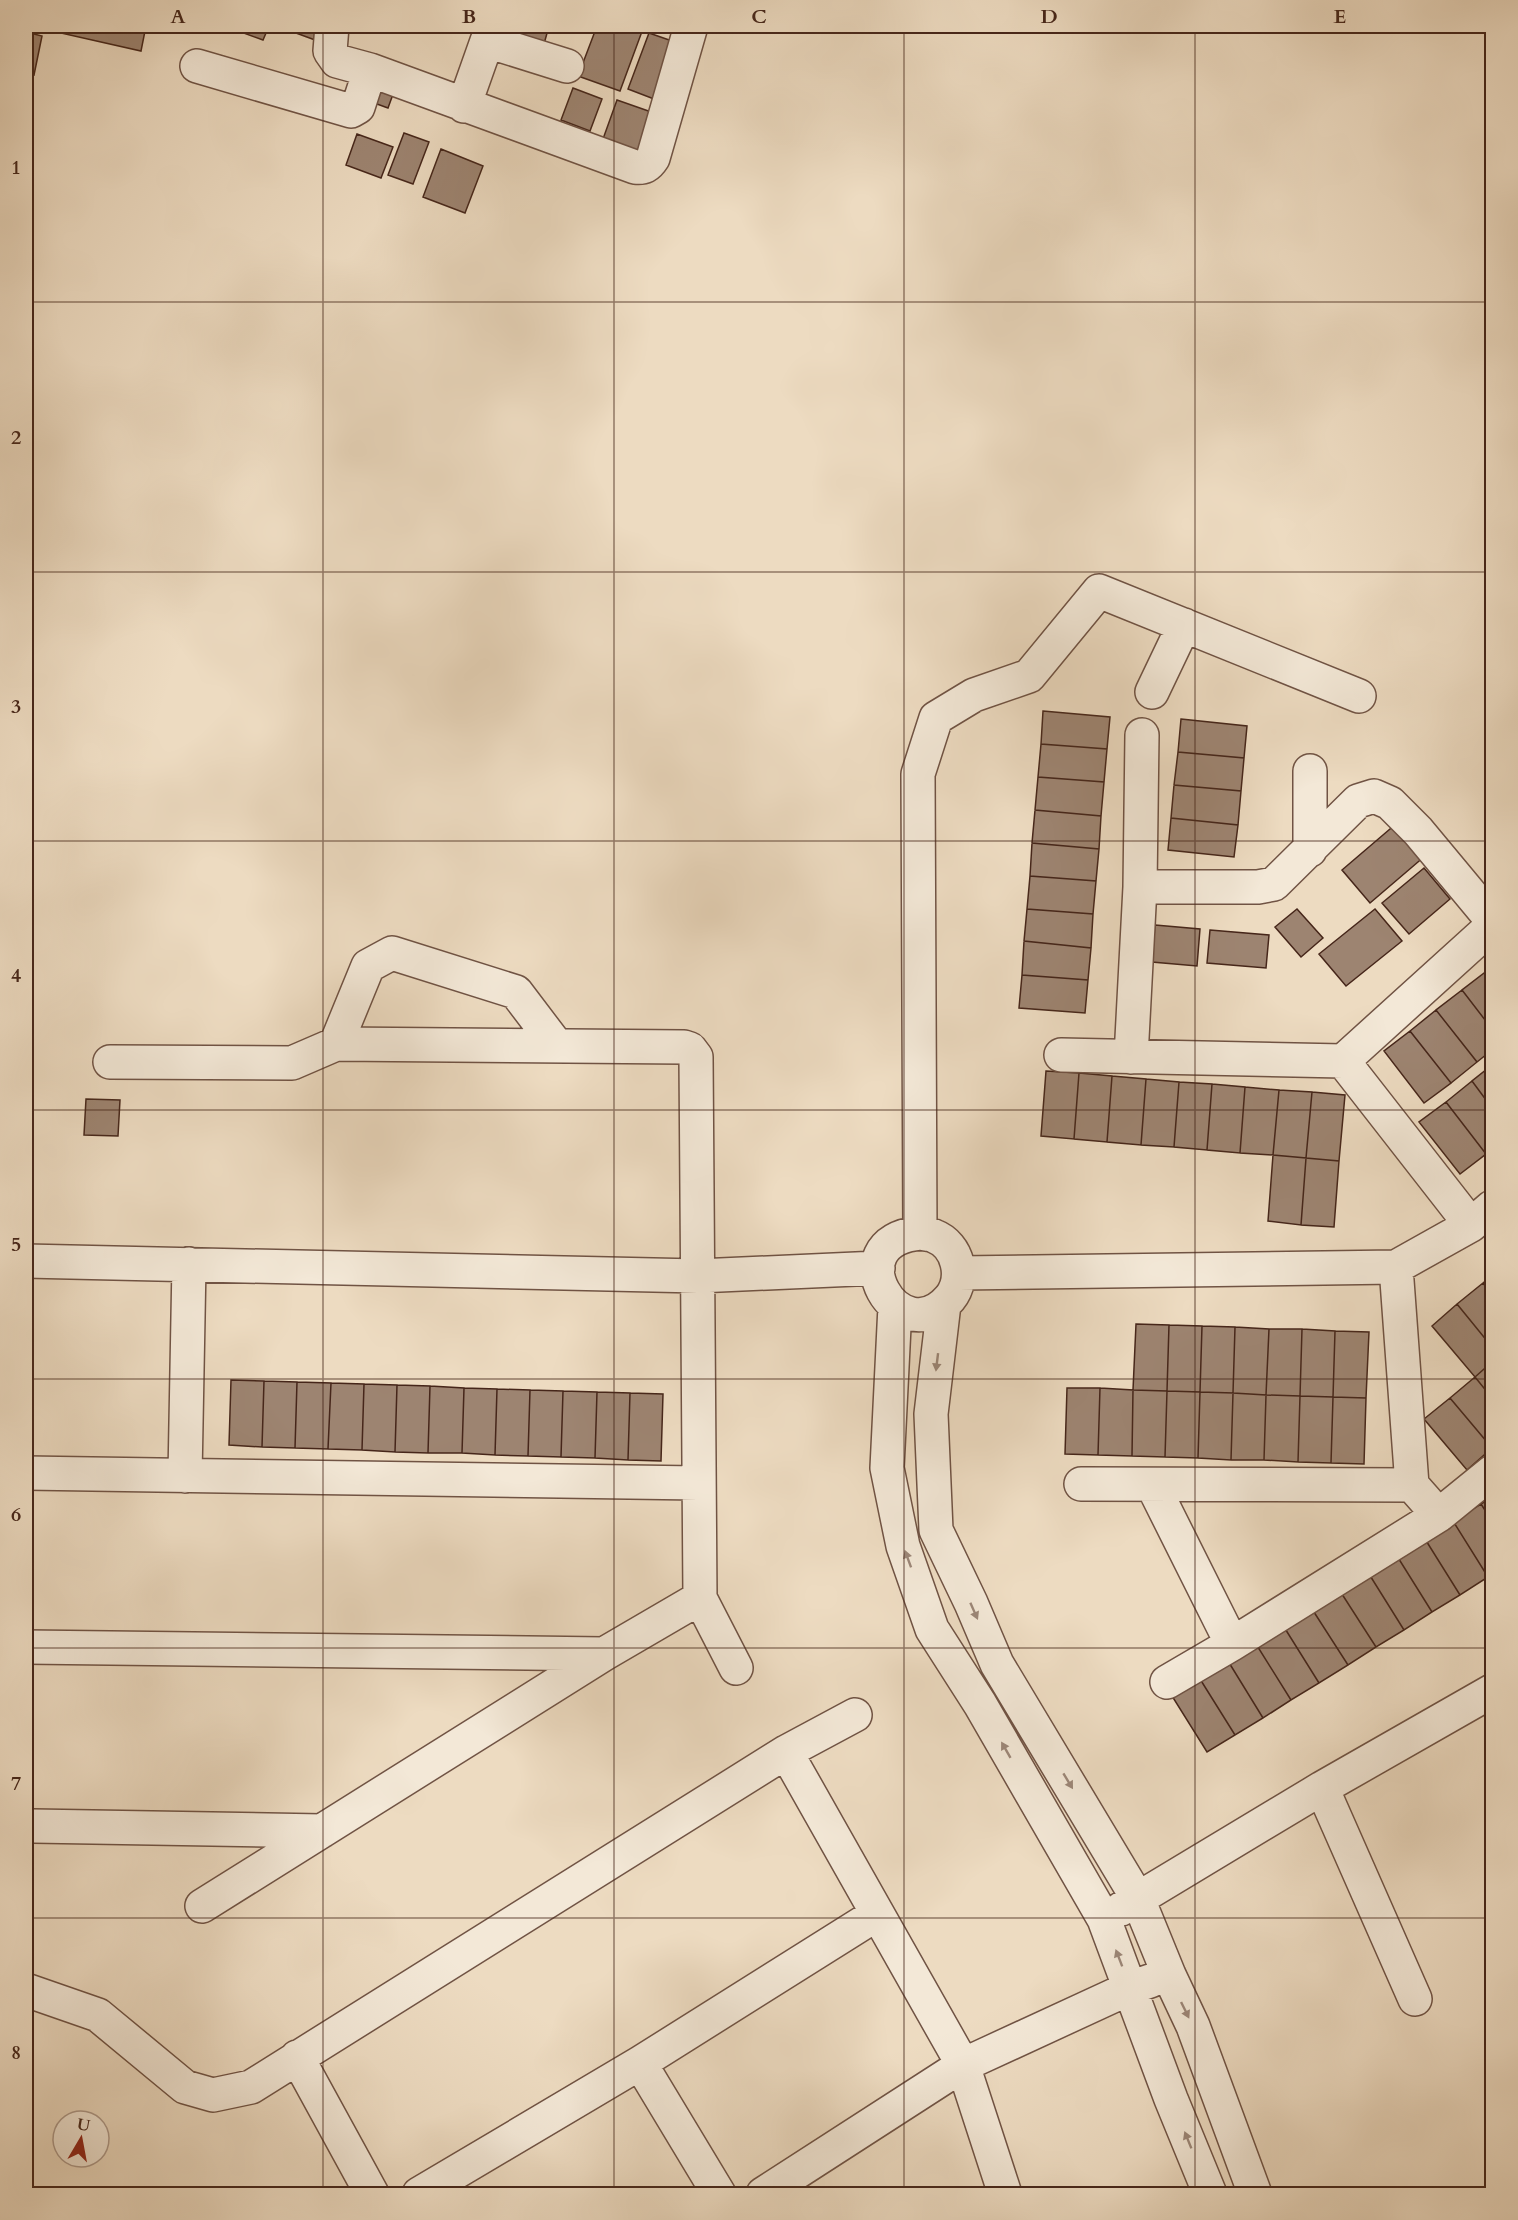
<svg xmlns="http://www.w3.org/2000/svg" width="1518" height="2220" viewBox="0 0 1518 2220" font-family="Cardo,serif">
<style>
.building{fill:#9d8471;stroke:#46261a;stroke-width:1.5}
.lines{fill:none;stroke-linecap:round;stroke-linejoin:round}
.minor-casing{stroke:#705344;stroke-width:36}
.minor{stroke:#f3e8d7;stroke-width:33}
.oneway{fill:#9c8778}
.grid{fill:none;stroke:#46261a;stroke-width:1.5;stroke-opacity:0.55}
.neatline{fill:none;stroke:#46261a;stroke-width:2}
.grid-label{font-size:20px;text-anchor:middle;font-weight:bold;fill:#46261a}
</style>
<rect width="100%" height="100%" fill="#eddbc1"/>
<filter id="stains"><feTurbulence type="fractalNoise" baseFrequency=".00333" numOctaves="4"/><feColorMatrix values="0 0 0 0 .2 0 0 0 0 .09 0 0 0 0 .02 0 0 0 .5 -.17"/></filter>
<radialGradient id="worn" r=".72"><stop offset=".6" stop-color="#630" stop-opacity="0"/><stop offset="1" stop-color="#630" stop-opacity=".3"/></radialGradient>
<path class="building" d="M 53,26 L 146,26 L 141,51 L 52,31 Z
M 228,26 L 269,26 L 263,40 L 227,27 Z
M 277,26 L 320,26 L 315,40 Z
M 513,26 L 549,26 L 544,44 L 510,34 Z
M 597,26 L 644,26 L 620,91 L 578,76 Z
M 26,32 L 42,36 L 34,75 L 26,73 Z
M 649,33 L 675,42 L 654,99 L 628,89 Z
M 374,77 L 396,86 L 388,108 L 366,100 Z
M 573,88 L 602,99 L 590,131 L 561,120 Z
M 617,100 L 657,114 L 642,153 L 603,139 Z
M 404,133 L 429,142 L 413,184 L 388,175 Z
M 357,134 L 393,147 L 381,178 L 346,165 Z
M 441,149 L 483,166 L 465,213 L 423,197 Z
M 1043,711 L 1110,717 L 1107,749 L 1041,744 Z
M 1181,719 L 1247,726 L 1244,758 L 1178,752 Z
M 1041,744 L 1107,749 L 1104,782 L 1038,777 Z
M 1178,752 L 1244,758 L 1241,791 L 1174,785 Z
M 1038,777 L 1104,782 L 1101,816 L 1035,810 Z
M 1174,785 L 1241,791 L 1238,825 L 1171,818 Z
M 1035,810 L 1101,816 L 1099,849 L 1032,843 Z
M 1171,818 L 1238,825 L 1234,857 L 1168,850 Z
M 1397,823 L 1425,856 L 1370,903 L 1342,870 Z
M 1032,843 L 1099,849 L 1096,881 L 1030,876 Z
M 1424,868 L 1450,899 L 1409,934 L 1382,903 Z
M 1030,876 L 1096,881 L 1093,914 L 1027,909 Z
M 1027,909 L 1093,914 L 1091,948 L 1024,941 Z
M 1297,909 L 1323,938 L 1301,957 L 1275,927 Z
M 1375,909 L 1402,941 L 1346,986 L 1319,954 Z
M 1155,925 L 1200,929 L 1197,966 L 1152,962 Z
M 1210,930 L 1269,935 L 1266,968 L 1207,963 Z
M 1024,941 L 1091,948 L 1088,980 L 1022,975 Z
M 1488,970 L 1492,975 L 1492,1029 L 1462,990 Z
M 1022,975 L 1088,980 L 1085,1013 L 1019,1008 Z
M 1462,990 L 1492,1029 L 1492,1050 L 1477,1062 L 1436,1010 Z
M 1436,1010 L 1477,1062 L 1451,1083 L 1410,1031 Z
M 1410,1031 L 1451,1083 L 1424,1103 L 1384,1051 Z
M 1492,1065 L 1492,1108 L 1472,1081 Z
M 1046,1071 L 1079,1073 L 1074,1139 L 1041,1136 Z
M 1079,1073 L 1112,1076 L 1107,1142 L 1074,1139 Z
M 1112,1076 L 1146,1079 L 1141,1145 L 1107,1142 Z
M 1146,1079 L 1179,1082 L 1174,1147 L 1141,1145 Z
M 1472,1081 L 1492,1108 L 1492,1149 L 1486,1154 L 1446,1102 Z
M 1179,1082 L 1212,1084 L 1207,1150 L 1174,1147 Z
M 1212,1084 L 1245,1087 L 1240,1153 L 1207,1150 Z
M 1245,1087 L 1279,1090 L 1273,1155 L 1240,1153 Z
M 1279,1090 L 1312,1092 L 1306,1158 L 1273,1155 Z
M 1312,1092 L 1345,1095 L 1339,1161 L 1306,1158 Z
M 86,1099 L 120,1100 L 118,1136 L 84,1135 Z
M 1446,1102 L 1486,1154 L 1460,1174 L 1419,1122 Z
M 1273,1155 L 1306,1158 L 1301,1225 L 1268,1221 Z
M 1306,1158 L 1339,1161 L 1334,1227 L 1301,1225 Z
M 1492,1275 L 1492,1295 L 1483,1283 Z
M 1483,1283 L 1492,1295 L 1492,1347 L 1457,1304 Z
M 1457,1304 L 1492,1347 L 1492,1362 L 1475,1377 L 1432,1326 Z
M 1136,1324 L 1169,1325 L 1167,1391 L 1133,1390 Z
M 1169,1325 L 1202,1326 L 1200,1392 L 1167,1391 Z
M 1202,1326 L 1235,1327 L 1233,1393 L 1200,1392 Z
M 1235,1327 L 1269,1329 L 1266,1395 L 1233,1393 Z
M 1269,1329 L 1302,1329 L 1300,1396 L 1266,1395 Z
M 1302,1329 L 1335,1331 L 1333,1397 L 1300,1396 Z
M 1335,1331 L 1369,1332 L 1366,1398 L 1333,1397 Z
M 1492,1362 L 1492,1398 L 1475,1377 Z
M 1475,1377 L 1492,1398 L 1492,1448 L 1450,1398 Z
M 231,1380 L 264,1381 L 262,1447 L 229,1445 Z
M 264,1381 L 297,1382 L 295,1448 L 262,1447 Z
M 297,1382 L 331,1383 L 328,1449 L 295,1448 Z
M 331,1383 L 364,1384 L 362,1450 L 328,1449 Z
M 364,1384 L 397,1385 L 395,1452 L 362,1450 Z
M 397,1385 L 430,1386 L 428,1453 L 395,1452 Z
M 430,1386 L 464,1388 L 462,1453 L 428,1453 Z
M 464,1388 L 497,1389 L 495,1455 L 462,1453 Z
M 1067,1388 L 1100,1388 L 1098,1455 L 1065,1454 Z
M 1100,1388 L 1133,1390 L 1132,1456 L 1098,1455 Z
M 497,1389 L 530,1390 L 528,1456 L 495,1455 Z
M 530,1390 L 563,1391 L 561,1457 L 528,1456 Z
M 1133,1390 L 1167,1391 L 1165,1457 L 1132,1456 Z
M 563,1391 L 597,1392 L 595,1458 L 561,1457 Z
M 1167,1391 L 1200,1392 L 1198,1458 L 1165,1457 Z
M 597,1392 L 630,1393 L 628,1460 L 595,1458 Z
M 1200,1392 L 1233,1393 L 1231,1460 L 1198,1458 Z
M 630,1393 L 663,1394 L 661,1461 L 628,1460 Z
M 1233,1393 L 1266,1395 L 1264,1460 L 1231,1460 Z
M 1266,1395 L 1300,1396 L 1298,1462 L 1264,1460 Z
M 1300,1396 L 1333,1397 L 1331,1463 L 1298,1462 Z
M 1333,1397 L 1366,1398 L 1364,1464 L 1331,1463 Z
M 1450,1398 L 1492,1448 L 1467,1470 L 1424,1419 Z
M 1492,1497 L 1492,1521 L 1481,1504 Z
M 1481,1504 L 1492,1521 L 1492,1575 L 1488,1577 L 1453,1521 Z
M 1453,1521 L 1488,1577 L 1460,1595 L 1425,1539 Z
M 1425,1539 L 1460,1595 L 1432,1612 L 1397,1556 Z
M 1397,1556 L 1432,1612 L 1404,1630 L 1369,1574 Z
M 1369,1574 L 1404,1630 L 1376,1647 L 1340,1591 Z
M 1340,1591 L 1376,1647 L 1348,1665 L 1312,1609 Z
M 1312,1609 L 1348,1665 L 1319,1683 L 1284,1627 Z
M 1284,1627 L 1319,1683 L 1291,1700 L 1256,1644 Z
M 1256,1644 L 1291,1700 L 1263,1718 L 1228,1661 Z
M 1228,1661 L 1263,1718 L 1235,1735 L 1200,1679 Z
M 1200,1679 L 1235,1735 L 1207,1752 L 1172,1696 Z"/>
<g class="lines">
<defs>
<path id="minor" d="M 332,26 L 330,51 L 337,61 L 370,70 L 635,167 C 644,168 648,166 653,158 L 691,26
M 487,41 L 567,66
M 197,66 L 351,111 L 358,107 L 370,70
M 464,106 L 487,41 L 496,26
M 1152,692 L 1184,625
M 1310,850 L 1310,771
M 1140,887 L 1258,887 L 1274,884 L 1358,801 L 1374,796 L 1390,803 L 1418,831 L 1492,920
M 336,1044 L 368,966 L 392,953 L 516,992 L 557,1046
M 1061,1055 L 1343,1061 L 1471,1225
M 1131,1057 L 1140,887 L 1142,735
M 1343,1061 L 1492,926
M 110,1062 L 292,1063 L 336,1044 L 684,1047 L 690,1049 L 696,1057 L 700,1598 L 736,1668
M 920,1233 L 918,774 L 936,718 L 974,695 L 1029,676 L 1099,591 L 1359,696
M 920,1233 C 924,1234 930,1234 934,1236 C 958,1245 966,1278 950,1298 C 900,1357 832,1242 920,1233 Z
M 26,1261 L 698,1276 L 878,1268
M 1396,1267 L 1412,1485 L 1427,1502
M 959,1273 L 1396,1267 L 1471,1225 L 1492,1207
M 944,1304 L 931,1414 L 936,1530 L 971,1603 L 997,1664 L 1138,1899 L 1169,1975 L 1193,2026 L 1255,2194
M 895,1306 L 887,1468 L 903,1546 L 932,1629 L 980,1704 L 1104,1919 L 1171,2099 L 1210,2194
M 26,1473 L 698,1483
M 185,1476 L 189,1264
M 1081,1484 L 1412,1485
M 1153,1486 L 1232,1644
M 26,1647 L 604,1654
M 1167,1682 L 1232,1644 L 1439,1515 L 1492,1472
M 786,1752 L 963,2065 L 1005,2194
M 1322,1788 L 1415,1999
M 33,1826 L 322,1831
M 202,1906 L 604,1654 L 700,1598
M 1121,1909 L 1322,1788 L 1492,1691
M 26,1990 L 98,2015 L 185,2087 L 213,2095 L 251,2087 L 786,1752 L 855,1715
M 297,2057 L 372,2194
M 640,2063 L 719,2194
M 419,2194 L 640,2063 L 877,1914
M 763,2194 L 963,2065 L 1130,1988 L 1150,1981"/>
</defs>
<use href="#minor" class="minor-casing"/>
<use href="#minor" class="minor"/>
</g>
<defs><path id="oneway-solid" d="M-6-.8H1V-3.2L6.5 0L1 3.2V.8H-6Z" transform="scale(1.5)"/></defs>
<g class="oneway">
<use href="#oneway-solid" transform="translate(937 1362) rotate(97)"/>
<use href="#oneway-solid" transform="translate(908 1559) rotate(-110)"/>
<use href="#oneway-solid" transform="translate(974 1611) rotate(66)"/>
<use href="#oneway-solid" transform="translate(1006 1750) rotate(-120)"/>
<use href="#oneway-solid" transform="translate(1068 1781) rotate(59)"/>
<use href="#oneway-solid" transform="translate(1119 1958) rotate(-111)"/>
<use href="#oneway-solid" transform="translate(1185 2010) rotate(64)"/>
<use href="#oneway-solid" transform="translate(1188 2140) rotate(-112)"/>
</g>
<path class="grid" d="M 323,26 L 323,2194M 614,26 L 614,2194M 904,26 L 904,2194M 1195,26 L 1195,2194M 26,302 L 1492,302M 26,572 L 1492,572M 26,841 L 1492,841M 26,1110 L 1492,1110M 26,1379 L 1492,1379M 26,1648 L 1492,1648M 26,1918 L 1492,1918"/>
<rect width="1518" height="2220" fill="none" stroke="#eddbc1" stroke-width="66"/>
<g transform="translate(81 2139) rotate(10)"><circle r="28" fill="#f3e8d7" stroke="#ae9a8b" stroke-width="1.5"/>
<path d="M0-4.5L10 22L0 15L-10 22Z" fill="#8f2418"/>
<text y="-9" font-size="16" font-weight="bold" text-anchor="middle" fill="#46261a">U</text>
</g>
<rect x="33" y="33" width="1452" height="2154" class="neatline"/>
<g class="grid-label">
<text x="178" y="23">A</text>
<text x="469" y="23">B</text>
<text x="759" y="23">C</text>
<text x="1049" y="23">D</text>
<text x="1340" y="23">E</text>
<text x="16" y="174">1</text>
<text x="16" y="444">2</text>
<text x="16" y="713">3</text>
<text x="16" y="982">4</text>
<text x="16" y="1251">5</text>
<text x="16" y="1521">6</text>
<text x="16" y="1790">7</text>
<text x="16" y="2059">8</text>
</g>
<rect width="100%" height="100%" filter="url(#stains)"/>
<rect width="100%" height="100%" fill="url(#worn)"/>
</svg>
